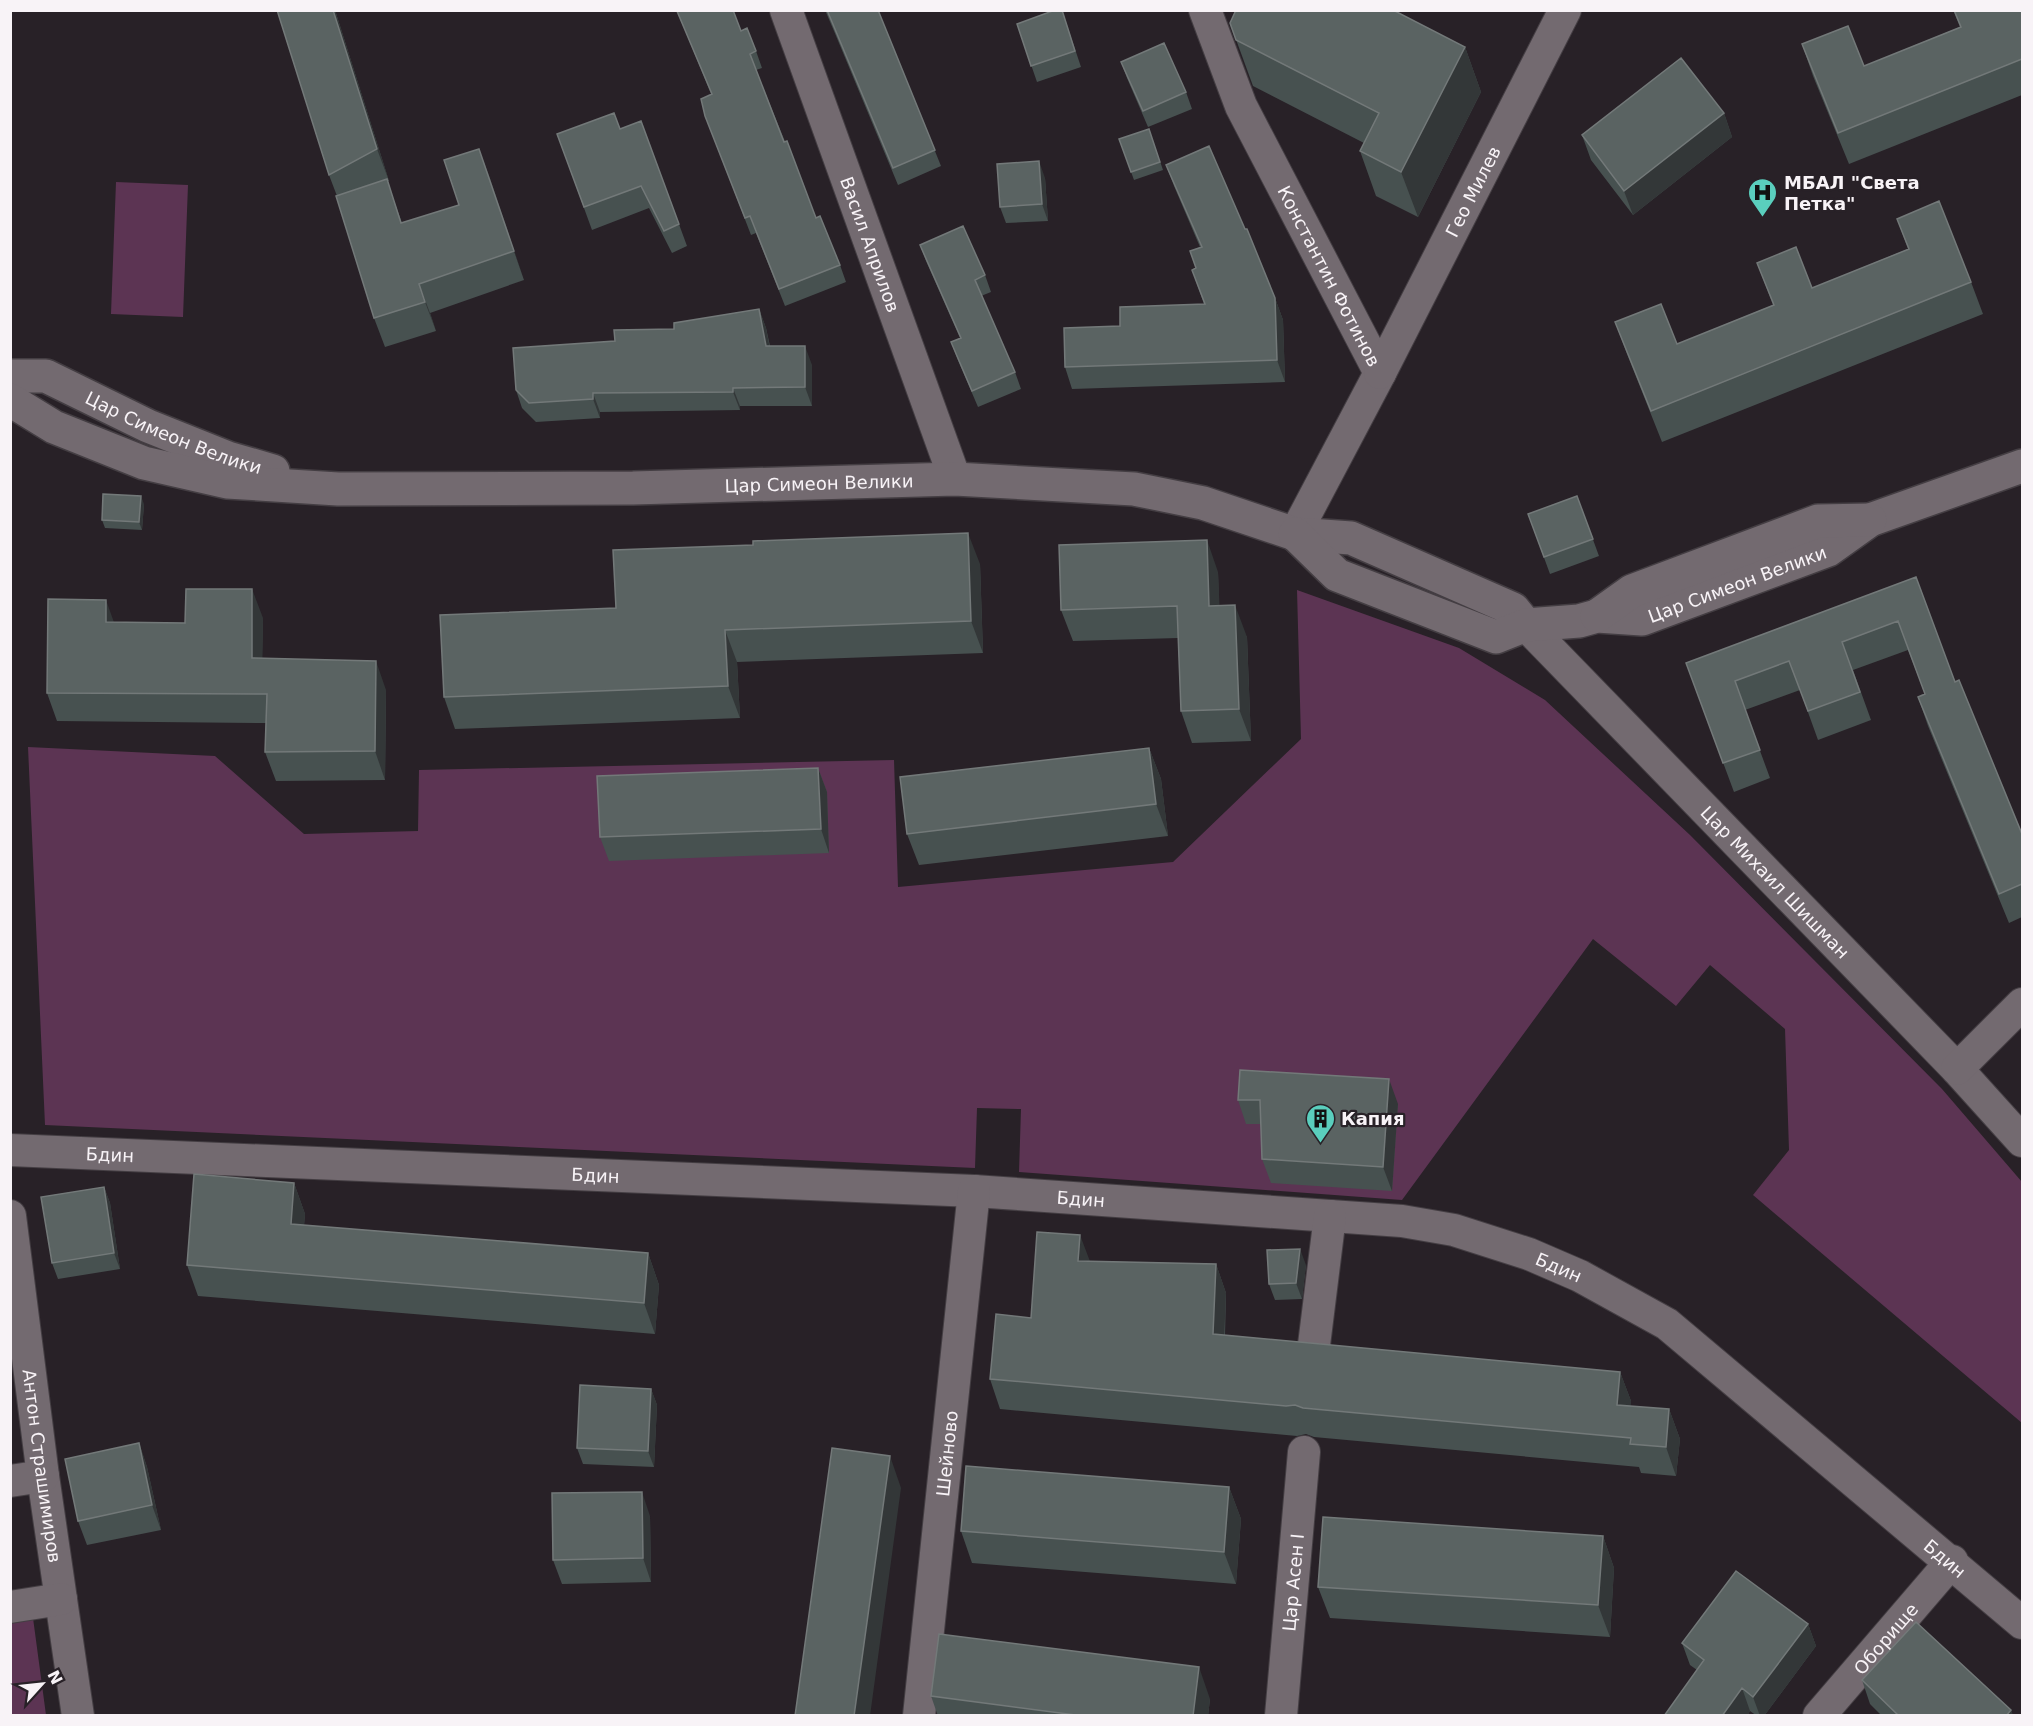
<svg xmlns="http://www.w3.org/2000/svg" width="2033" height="1726" viewBox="0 0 2033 1726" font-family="'DejaVu Sans',sans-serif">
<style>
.green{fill:#5c3453}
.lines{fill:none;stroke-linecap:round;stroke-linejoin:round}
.street-casing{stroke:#443e43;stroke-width:34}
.secondary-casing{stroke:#443e43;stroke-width:36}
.street{stroke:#736a70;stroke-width:32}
.secondary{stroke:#736a70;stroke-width:33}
.wall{fill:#475150}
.shaded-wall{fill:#333738}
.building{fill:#5a6362;stroke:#737979;stroke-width:1.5}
.labels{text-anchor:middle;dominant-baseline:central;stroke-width:4.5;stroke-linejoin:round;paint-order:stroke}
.poi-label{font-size:18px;font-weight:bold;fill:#f8f3f7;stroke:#282127;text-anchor:start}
.street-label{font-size:18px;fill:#f8f3f7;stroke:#282127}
</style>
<rect width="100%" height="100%" fill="#282127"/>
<path class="green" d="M 116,182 L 188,185 L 183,317 L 111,314 Z
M 1297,590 L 1459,648 L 1545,700 L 1690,835 L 1942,1089 L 2022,1182 L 2022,1423 L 1753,1195 L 1789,1150 L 1785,1029 L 1710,965 L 1676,1006 L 1593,939 L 1402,1200 L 1019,1172 L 1021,1109 L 977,1108 L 975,1168 L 45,1125 L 28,747 L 215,756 L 304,834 L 418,831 L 419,770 L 894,760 L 898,887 L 1173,862 L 1301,739 Z
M 33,1618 L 46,1715 L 11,1715 L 10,1622 Z"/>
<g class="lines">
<defs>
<g id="street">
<path id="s1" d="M 786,10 L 955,479"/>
<path id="s2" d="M 1205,10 L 1241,106 L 1380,373 L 1295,534"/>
<path id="s3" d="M 1380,373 L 1565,10"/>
<path id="s4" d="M 1526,625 L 1957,1069 L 2022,1141"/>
<path d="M 1957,1069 L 2022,1004"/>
<path id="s5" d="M 10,1150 L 974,1191 L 1402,1221 L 1454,1230 L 1529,1254 L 1580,1276 L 1667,1324 L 2022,1623"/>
<path id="s6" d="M 10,1216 L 43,1476 L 78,1716"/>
<path d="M 1313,1353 L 1330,1216"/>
<path d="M 10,1481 L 43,1476"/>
<path d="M 10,1607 L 61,1599"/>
<path id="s7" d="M 919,1716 L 974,1191"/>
<path id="s8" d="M 1281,1716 L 1304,1452"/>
<path id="s9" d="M 1819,1716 L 1952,1561"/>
</g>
<g id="secondary">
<path id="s10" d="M 10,376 L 46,376 L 148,426 L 228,458 L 273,471"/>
<path id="s11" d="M 10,400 L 54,427 L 144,463 L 227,482 L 338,489 L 633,488 L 955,479 L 1134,489 L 1203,503 L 1295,534 L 1351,538 L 1513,609 L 1526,625"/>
<path id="s12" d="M 1295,534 L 1337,575 L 1496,637 L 1526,625 L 1579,621 L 1597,616 L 1642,619 L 1828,550 L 1870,520 L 2022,466"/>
<path d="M 1597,616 L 1632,591 L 1818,521 L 1870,520"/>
</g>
</defs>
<use href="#street" class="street-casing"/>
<use href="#secondary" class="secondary-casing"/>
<use href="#street" class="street"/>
<use href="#secondary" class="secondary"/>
</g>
<path class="wall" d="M 277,10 L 335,10 L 389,181 L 387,181 L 402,223 L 459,205 L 479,149 L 524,280 L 430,313 L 436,331 L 385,347 L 374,318 L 337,196 L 329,175 Z
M 825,10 L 878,10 L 941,166 L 898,185 L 834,31 Z
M 1062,10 L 1081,67 L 1037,82 L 1017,24 Z
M 1953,10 L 2022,10 L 2022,95 L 1849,164 L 1813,76 L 1802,44 L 1864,66 L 1960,27 Z
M 677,11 L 741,31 L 756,51 L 762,68 L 756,70 L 816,218 L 840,265 L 846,282 L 785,306 L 756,233 L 751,235 L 705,116 L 711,94 Z
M 1230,23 L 1465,47 L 1481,92 L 1418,217 L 1376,196 L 1360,151 L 1364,143 L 1253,86 Z
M 1121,62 L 1186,92 L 1192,109 L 1148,127 L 1127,78 Z
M 1724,113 L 1732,137 L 1633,215 L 1591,160 L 1582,135 Z
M 641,121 L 687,246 L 672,253 L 649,208 L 592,230 L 557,134 L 620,129 Z
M 1149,129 L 1163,170 L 1134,180 L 1119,139 Z
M 1166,165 L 1275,298 L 1283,320 L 1285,382 L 1072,389 L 1065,367 L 1120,326 L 1204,304 L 1192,270 L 1196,268 L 1190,251 L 1200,247 L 1174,186 Z
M 1045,178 L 1048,221 L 1006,223 L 1000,207 Z
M 1897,219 L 1971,282 L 1983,314 L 1662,442 L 1627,354 L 1615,322 L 1677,344 L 1773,305 L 1757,263 L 1812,288 L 1908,249 Z
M 920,245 L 985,275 L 991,292 L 981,296 L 1015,372 L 1021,389 L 978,407 L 957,358 L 951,342 L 960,338 L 926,261 Z
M 759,309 L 766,328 L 770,346 L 812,365 L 812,406 L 740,406 L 740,410 L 600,412 L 600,418 L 536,422 L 522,408 L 516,390 L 615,341 L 674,329 Z
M 1577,496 L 1599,556 L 1550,574 L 1528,514 Z
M 144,504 L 142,530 L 105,528 L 102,520 Z
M 980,564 L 983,653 L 737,662 L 740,718 L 455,729 L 444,697 L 616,608 Z
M 1218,572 L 1219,606 L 1247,637 L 1251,741 L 1192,743 L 1181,711 L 1178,638 L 1073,641 L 1061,610 Z
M 1916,577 L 1955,682 L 2022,834 L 2022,917 L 2009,923 L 1928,726 L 1918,697 L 1925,694 L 1908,650 L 1853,670 L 1871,720 L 1818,740 L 1800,690 L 1745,710 L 1770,778 L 1734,792 L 1686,663 Z
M 263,618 L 262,658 L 386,690 L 385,780 L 276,781 L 265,752 L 266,723 L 57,721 L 47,693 L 114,622 L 185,623 Z
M 1149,748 L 1161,779 L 1168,836 L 919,865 L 907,834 Z
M 818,768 L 827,792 L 829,853 L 609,861 L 600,837 Z
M 1240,1070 L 1398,1104 L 1392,1191 L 1271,1183 L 1262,1159 L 1261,1124 L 1246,1124 L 1238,1100 Z
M 294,1183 L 305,1214 L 304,1225 L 648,1253 L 659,1285 L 655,1334 L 198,1296 L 187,1265 Z
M 104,1187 L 110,1203 L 120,1269 L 58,1279 L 52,1263 Z
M 1089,1261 L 1216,1264 L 1226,1293 L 1225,1335 L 1620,1372 L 1631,1401 L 1630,1406 L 1669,1409 L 1680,1439 L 1676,1476 L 1641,1473 L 1639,1467 L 1314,1437 L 1306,1434 L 1297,1436 L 1000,1409 L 990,1379 L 1031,1318 Z
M 1306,1265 L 1302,1299 L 1275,1300 L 1269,1284 Z
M 651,1389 L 657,1405 L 654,1467 L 583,1464 L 577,1448 Z
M 139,1443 L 147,1467 L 161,1530 L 87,1545 L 78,1521 Z
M 1229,1487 L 1241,1519 L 1236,1584 L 972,1563 L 961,1531 Z
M 650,1516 L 651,1582 L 562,1584 L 553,1560 Z
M 1603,1536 L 1614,1568 L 1610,1637 L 1330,1618 L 1318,1587 Z
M 1808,1624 L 1816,1646 L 1764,1716 L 1757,1716 L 1750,1711 L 1747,1716 L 1664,1716 L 1697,1670 L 1690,1665 L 1682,1643 Z
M 1862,1680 L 2011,1710 L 2013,1716 L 1882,1716 L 1870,1704 Z
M 931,1696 L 1210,1699 L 1208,1716 L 938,1716 Z"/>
<path class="shaded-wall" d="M 333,10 L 335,10 L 389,181 L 377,149 Z
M 1465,47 L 1481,92 L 1418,217 L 1401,172 Z
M 1724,113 L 1732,137 L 1633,215 L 1624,191 Z
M 479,149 L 490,178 L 524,280 L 514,251 Z
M 1039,161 L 1045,178 L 1048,221 L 1042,204 Z
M 419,284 L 430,313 L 436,331 L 425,302 Z
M 1275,298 L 1283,320 L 1285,382 L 1277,360 Z
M 759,309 L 766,328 L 773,365 L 766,346 Z
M 805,346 L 812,365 L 812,406 L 805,387 Z
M 733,388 L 740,406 L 740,410 L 733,392 Z
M 593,393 L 600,412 L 600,418 L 593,399 Z
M 141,496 L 144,504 L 142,530 L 139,522 Z
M 968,533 L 980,564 L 983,653 L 971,621 Z
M 1207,540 L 1218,572 L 1221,638 L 1209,606 Z
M 252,589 L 263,618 L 262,686 L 252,658 Z
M 106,600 L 116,628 L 106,622 Z
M 1235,605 L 1247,637 L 1251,741 L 1239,709 Z
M 725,630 L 737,662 L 740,718 L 728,686 Z
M 376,661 L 386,690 L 385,780 L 375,751 Z
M 1149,748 L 1161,779 L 1168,836 L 1156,804 Z
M 818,768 L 827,792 L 829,853 L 821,829 Z
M 1389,1079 L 1398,1104 L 1392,1191 L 1383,1167 Z
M 294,1183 L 305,1214 L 302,1255 L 291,1224 Z
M 104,1187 L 110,1203 L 120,1269 L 114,1253 Z
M 1080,1235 L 1091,1264 L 1078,1261 Z
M 1300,1249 L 1306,1265 L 1302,1299 L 1296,1283 Z
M 648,1253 L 659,1285 L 655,1334 L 644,1303 Z
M 1216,1264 L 1226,1293 L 1223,1364 L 1213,1334 Z
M 1620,1372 L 1631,1401 L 1628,1434 L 1617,1405 Z
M 651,1389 L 657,1405 L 654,1467 L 648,1451 Z
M 1669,1409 L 1680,1439 L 1676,1476 L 1666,1447 Z
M 139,1443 L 147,1467 L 161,1530 L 152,1505 Z
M 890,1456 L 901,1488 L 870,1716 L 854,1716 Z
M 1229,1487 L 1241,1519 L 1236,1584 L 1224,1552 Z
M 642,1492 L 650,1516 L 651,1582 L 643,1558 Z
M 1603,1536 L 1614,1568 L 1610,1637 L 1598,1605 Z
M 1808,1624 L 1816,1646 L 1764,1716 L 1760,1716 L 1753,1697 Z
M 1199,1667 L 1210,1699 L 1208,1716 L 1193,1716 Z
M 1742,1688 L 1750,1711 L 1747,1716 L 1722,1716 Z
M 2011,1710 L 2013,1716 L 2006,1716 Z"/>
<path class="building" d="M 277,10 L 333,10 L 377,149 L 329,175 Z
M 679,10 L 733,10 L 741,31 L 747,28 L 756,51 L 750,54 L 784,142 L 787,141 L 816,218 L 820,216 L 840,265 L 779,289 L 750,216 L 745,218 L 705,116 L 701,99 L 712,94 L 677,11 Z
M 827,10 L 878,10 L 935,150 L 893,168 Z
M 1055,10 L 1062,10 L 1075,51 L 1031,66 L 1017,24 Z
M 1236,10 L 1393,10 L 1465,47 L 1401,172 L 1360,151 L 1379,113 L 1236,40 L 1230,23 Z
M 1954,10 L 2022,10 L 2022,59 L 1838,133 L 1802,44 L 1848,26 L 1864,66 L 1961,27 Z
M 1164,43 L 1186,92 L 1143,111 L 1121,62 Z
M 1681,58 L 1724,113 L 1624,191 L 1582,135 Z
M 614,113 L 620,129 L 641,121 L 679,224 L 664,231 L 641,186 L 584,207 L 557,134 Z
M 1149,129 L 1160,162 L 1131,172 L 1119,139 Z
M 1209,146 L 1245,229 L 1247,229 L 1275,298 L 1277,360 L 1065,367 L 1064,328 L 1120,326 L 1120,307 L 1205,304 L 1192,270 L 1196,268 L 1190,251 L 1202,247 L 1166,165 Z
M 479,149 L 514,251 L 419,284 L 425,302 L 374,318 L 336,196 L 387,179 L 401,223 L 459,205 L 444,160 Z
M 1039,161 L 1042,204 L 1000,207 L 997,164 Z
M 1939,201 L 1971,282 L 1651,411 L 1615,322 L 1661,304 L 1677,344 L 1774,305 L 1757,263 L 1796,247 L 1812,288 L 1909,249 L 1897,219 Z
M 963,226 L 985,275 L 975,280 L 1015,372 L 972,391 L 951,342 L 961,338 L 920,245 Z
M 759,309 L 766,346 L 805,346 L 805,387 L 733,388 L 733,392 L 593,393 L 593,399 L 529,403 L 516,390 L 513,348 L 615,341 L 614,330 L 674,329 L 674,323 Z
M 103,494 L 141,496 L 139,522 L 102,520 Z
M 1577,496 L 1593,539 L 1544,557 L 1528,514 Z
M 968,533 L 971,621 L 725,630 L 728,686 L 444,697 L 440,615 L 616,608 L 613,550 L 753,545 L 753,541 Z
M 1207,540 L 1209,606 L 1235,605 L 1239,709 L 1181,711 L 1177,606 L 1061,610 L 1059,545 Z
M 1916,577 L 1955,682 L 1959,680 L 2022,834 L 2022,884 L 1999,894 L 1918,697 L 1925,694 L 1898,621 L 1842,642 L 1860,692 L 1808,711 L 1789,661 L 1735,681 L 1760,750 L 1723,763 L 1686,663 Z
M 186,589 L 252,589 L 252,658 L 376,661 L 375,751 L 265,752 L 267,694 L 47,693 L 48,599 L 106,600 L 106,622 L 185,623 Z
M 1149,748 L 1156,804 L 907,834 L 900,777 Z
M 818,768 L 821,829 L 600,837 L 597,776 Z
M 1240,1070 L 1389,1079 L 1383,1167 L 1262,1159 L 1260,1100 L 1238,1100 Z
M 194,1174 L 294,1183 L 291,1224 L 648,1253 L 644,1303 L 187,1265 Z
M 104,1187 L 114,1253 L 52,1263 L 41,1197 Z
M 1037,1232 L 1080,1235 L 1078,1261 L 1216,1264 L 1213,1334 L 1620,1372 L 1617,1405 L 1669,1409 L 1666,1447 L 1630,1444 L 1631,1438 L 1303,1408 L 1295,1405 L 1286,1406 L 990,1379 L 996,1314 L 1031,1318 Z
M 1300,1249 L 1296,1283 L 1269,1284 L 1267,1250 Z
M 580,1385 L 651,1389 L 648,1451 L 577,1448 Z
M 139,1443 L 152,1505 L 78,1521 L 65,1459 Z
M 832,1448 L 890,1456 L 854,1716 L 795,1716 Z
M 966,1466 L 1229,1487 L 1224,1552 L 961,1531 Z
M 642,1492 L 643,1558 L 553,1560 L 552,1493 Z
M 1323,1517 L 1603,1536 L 1598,1605 L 1318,1587 Z
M 1736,1571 L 1808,1624 L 1753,1697 L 1742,1688 L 1722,1716 L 1664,1716 L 1704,1660 L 1682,1643 Z
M 1916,1622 L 2011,1710 L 2006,1716 L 1899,1716 L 1862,1680 Z
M 939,1634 L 1199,1667 L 1193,1716 L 1083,1716 L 931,1696 Z"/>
<defs>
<symbol id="hospital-pin" viewBox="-11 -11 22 30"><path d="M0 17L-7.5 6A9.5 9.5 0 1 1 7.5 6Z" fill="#5acebd" stroke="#282127"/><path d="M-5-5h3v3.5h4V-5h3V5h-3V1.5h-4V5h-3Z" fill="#111"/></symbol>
<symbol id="building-pin" viewBox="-11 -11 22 30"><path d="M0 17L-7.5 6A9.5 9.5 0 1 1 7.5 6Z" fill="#5acebd" stroke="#282127"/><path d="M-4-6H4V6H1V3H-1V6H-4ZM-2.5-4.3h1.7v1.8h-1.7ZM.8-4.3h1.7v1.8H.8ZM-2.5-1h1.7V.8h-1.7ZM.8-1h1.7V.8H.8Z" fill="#111"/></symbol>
</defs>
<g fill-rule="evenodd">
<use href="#hospital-pin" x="1746" y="176" width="33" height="45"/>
<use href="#building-pin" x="1304" y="1102" width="33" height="45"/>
</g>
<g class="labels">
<g class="poi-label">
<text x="1784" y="182">МБАЛ "Света<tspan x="1784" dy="21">Петка"</tspan></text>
<text x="1341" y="1118">Капия</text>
</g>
<g class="street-label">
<text stroke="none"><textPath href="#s3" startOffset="204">Гео Милев</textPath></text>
<text stroke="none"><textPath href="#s1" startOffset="249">Васил Априлов</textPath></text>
<text stroke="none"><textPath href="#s2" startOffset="294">Константин Фотинов</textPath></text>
<text stroke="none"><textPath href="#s10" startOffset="176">Цар Симеон Велики</textPath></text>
<text stroke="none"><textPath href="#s11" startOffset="826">Цар Симеон Велики</textPath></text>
<text stroke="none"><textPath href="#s12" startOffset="480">Цар Симеон Велики</textPath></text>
<text stroke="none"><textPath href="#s4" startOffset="358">Цар Михаил Шишман</textPath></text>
<text stroke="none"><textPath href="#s5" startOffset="100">Бдин</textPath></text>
<text stroke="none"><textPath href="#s5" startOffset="586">Бдин</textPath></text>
<text stroke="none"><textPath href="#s5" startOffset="1072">Бдин</textPath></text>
<text stroke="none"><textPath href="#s5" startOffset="1558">Бдин</textPath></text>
<text stroke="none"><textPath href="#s7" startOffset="264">Шейново</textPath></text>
<text stroke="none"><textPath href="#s6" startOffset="252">Антон Страшимиров</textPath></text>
<text stroke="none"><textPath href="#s5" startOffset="2044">Бдин</textPath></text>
<text stroke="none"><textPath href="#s8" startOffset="134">Цар Асен I</textPath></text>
<text stroke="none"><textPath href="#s9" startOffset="102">Оборище</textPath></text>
</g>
</g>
<rect width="2033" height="1726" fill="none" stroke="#f8f3f7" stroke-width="24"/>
<g transform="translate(42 1684) rotate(63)" stroke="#282127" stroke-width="4.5" paint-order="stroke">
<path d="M0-4.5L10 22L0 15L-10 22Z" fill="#f8f3f7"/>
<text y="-9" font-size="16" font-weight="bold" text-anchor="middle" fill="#f8f3f7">N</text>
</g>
</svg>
